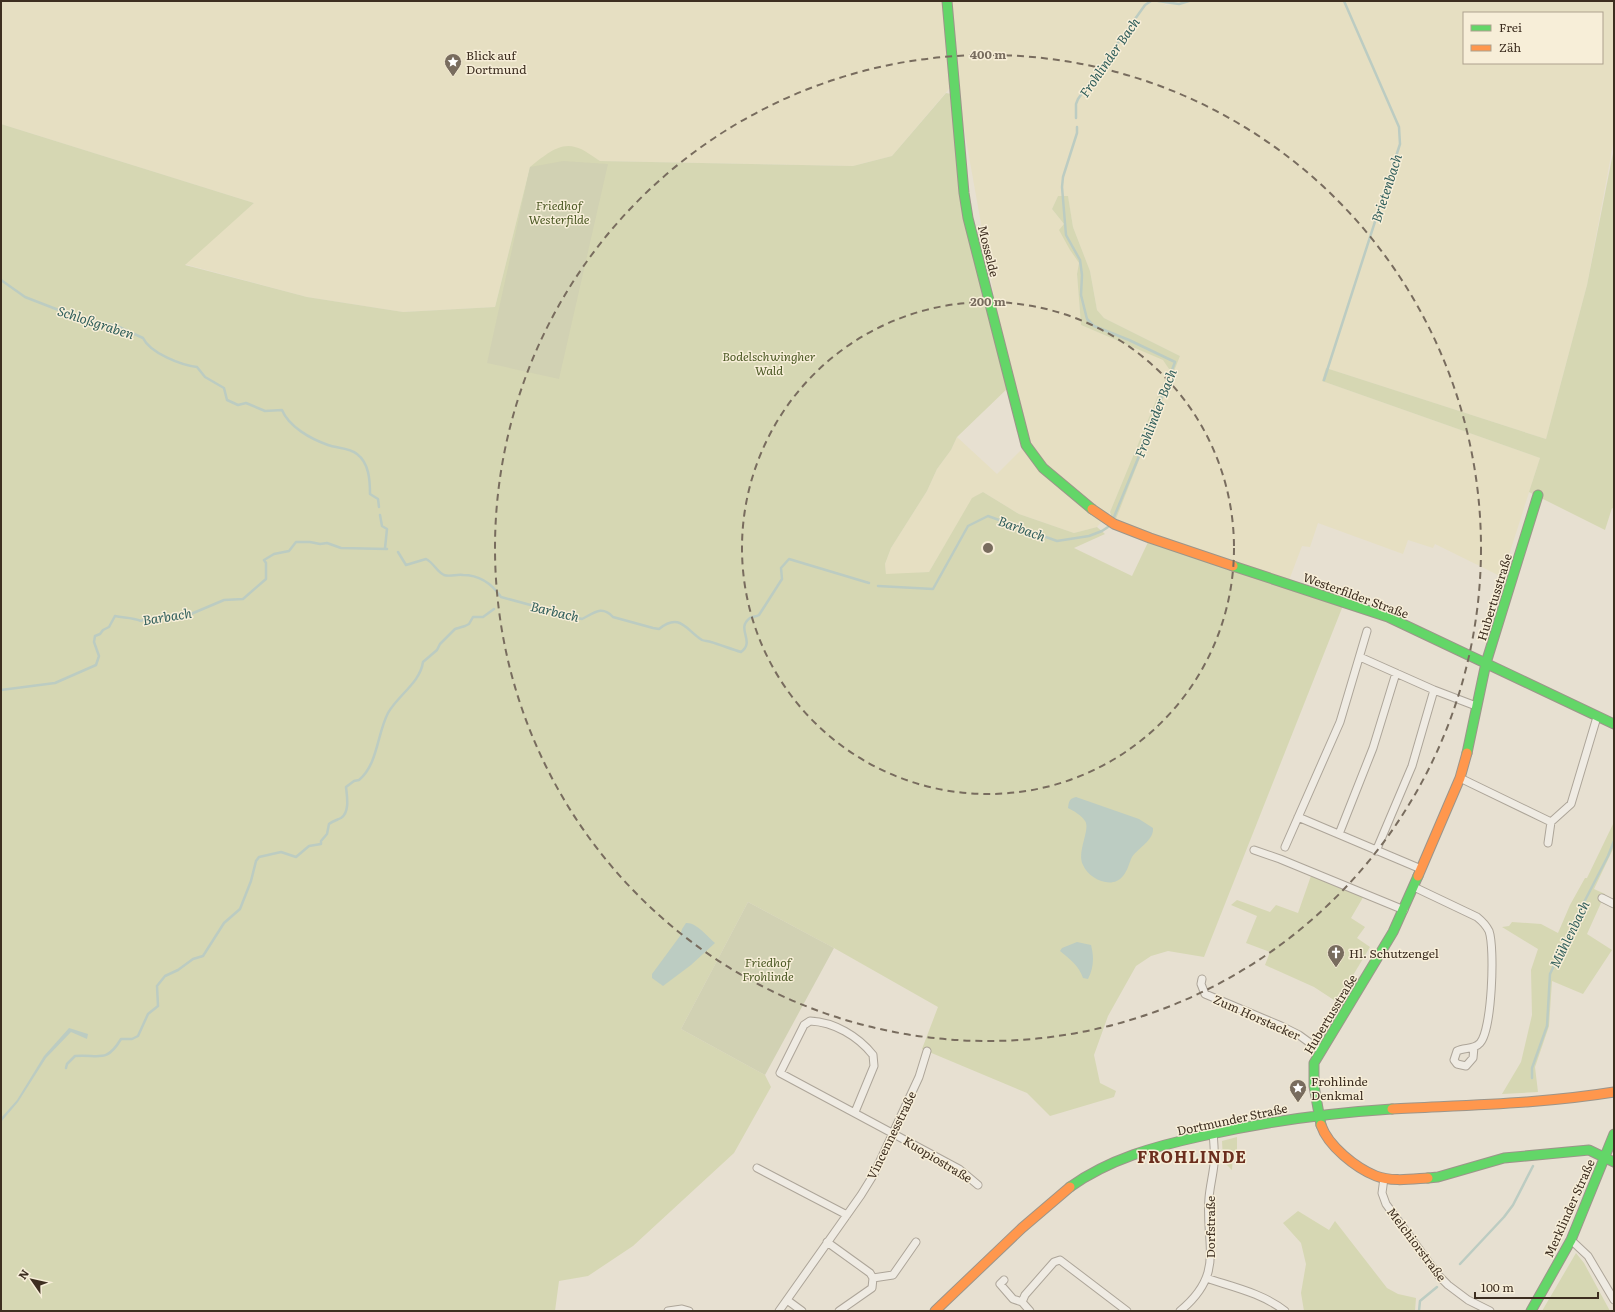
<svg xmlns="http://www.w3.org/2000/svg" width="1615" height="1312" viewBox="0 0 1615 1312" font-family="Literata,serif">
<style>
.farmland{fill:#e6dfc2;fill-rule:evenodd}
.green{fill:#d6d7b3}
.cemetery{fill:#d1d1b3}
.water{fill:#bcccc2}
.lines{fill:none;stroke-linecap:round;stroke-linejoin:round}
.stream{stroke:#bcccc2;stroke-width:2.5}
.street-casing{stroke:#ada599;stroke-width:9}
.fast-casing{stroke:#9c958a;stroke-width:11}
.slow-casing{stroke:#9c958a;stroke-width:11}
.street{stroke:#efebe3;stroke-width:7}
.fast{stroke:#63d668;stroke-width:9}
.slow{stroke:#ff974d;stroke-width:9}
.ring{fill:none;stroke:#786c5e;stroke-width:2;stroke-dasharray:7 5}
.labels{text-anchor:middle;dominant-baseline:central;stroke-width:3;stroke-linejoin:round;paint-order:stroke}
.poi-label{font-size:12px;fill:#3d2e20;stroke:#f7eed8;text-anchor:start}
.park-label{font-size:12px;font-style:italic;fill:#4d5a26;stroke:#f7eed8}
.street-label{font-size:12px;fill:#3d2e20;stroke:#f7eed8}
.water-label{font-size:13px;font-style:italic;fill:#2f5d5a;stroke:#f7eed8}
.district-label{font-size:16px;font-weight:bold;letter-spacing:1px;fill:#6b2e1e;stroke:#f7eed8}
.centre{fill:#786c5e;stroke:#f7eed8;stroke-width:2}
.ring-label{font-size:12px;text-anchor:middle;font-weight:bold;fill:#786c5e;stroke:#f7eed8;stroke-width:3;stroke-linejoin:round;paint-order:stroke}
</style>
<rect width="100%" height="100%" fill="#e7e0d1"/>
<path class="farmland" d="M 1,1 L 944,1 L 954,83 L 892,156 L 853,166 L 600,161 L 575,147 L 530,167 L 495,307 L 403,312 L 307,297 L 184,264 L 254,203 L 1,124 Z
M 950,1 L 1170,1 L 1163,6 L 1182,1 L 1614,1 L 1614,139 L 1587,285 L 1546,439 L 1326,368 L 1322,381 L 1540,458 L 1502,577 L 1435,544 L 1433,548 L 1408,540 L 1403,554 L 1318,523 L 1310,547 L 1302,546 L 1288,583 L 1114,524 L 1180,356 L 1104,318 L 1097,310 L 1090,271 L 1073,227 L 1068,197 L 1058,196 L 1052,209 L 1064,224 L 1070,250 L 1079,263 L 1077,274 L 1081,325 L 1164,360 L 1169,369 L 1110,512 L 1097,527 L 1074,533 L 1019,514 L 983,492 L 972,499 L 929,572 L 886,575 L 885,564 L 891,548 L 927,491 L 937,469 L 951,450 L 957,437 L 997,474 L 1026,445 L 1010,386 L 960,106 ZM 1464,13 L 1602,13 L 1602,63 L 1464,63 Z"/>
<path class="green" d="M 946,93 L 951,94 L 957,168 L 1010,386 L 957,437 L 951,450 L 937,469 L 927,491 L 891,548 L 885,564 L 886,574 L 929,572 L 972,498 L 983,492 L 1019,514 L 1074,533 L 1097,527 L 1105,534 L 1074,548 L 1132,576 L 1150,538 L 1344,603 L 1204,957 L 1168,951 L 1151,956 L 1136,966 L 1108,1016 L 1094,1055 L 1100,1083 L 1116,1091 L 1114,1097 L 1050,1116 L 1027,1093 L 922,1049 L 938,1007 L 834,948 L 748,902 L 681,1029 L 765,1075 L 771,1087 L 734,1153 L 633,1246 L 588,1276 L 559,1281 L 555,1311 L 1,1311 L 1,124 L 254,203 L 185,265 L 307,297 L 403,312 L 495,307 L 530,167 C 542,158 558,142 575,147 C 584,149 592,156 600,161 L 853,166 L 892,156 Z
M 1614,148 L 1614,509 L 1612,508 L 1605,530 L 1529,492 L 1540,458 L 1322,381 L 1326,368 L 1546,439 L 1587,285 Z
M 1058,196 L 1068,196 L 1073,227 L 1090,271 L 1097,310 L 1104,318 L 1180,356 L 1114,524 L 1110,512 L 1169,369 L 1163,360 L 1081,325 L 1077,274 L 1079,263 L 1070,250 L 1059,230 L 1064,224 L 1052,209 Z
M 1614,822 L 1614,847 L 1594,889 L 1605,894 L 1587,934 L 1612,950 L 1583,994 L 1552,981 L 1549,1026 L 1535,1067 L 1538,1092 L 1502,1094 L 1521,1062 L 1532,1015 L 1531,970 L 1538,949 L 1502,927 L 1509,926 L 1512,922 L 1541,924 L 1558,933 L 1570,905 L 1585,878 L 1587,878 Z
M 1312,873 L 1365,894 L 1351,918 L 1365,927 L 1357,938 L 1370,947 L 1337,1002 L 1314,987 L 1265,965 L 1270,952 L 1246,943 L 1257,916 L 1231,905 L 1237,900 L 1270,912 L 1276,905 L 1298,913 Z
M 1237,1137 L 1237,1155 L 1233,1155 L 1232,1170 L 1223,1161 L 1222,1141 Z
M 1298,1211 L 1329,1230 L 1335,1221 L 1387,1288 L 1398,1294 L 1416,1298 L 1415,1311 L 1304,1311 L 1301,1293 L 1306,1264 L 1301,1243 L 1283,1223 Z
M 1576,1253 L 1584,1263 L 1610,1311 L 1542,1311 Z"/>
<path class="cemetery" d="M 563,161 L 608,164 L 559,379 L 487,363 L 530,167 Z
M 748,902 L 834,948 L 765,1075 L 681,1029 Z"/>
<path class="water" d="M 1076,797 L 1139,819 L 1153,828 C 1154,840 1139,847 1132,857 C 1129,863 1128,870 1123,876 C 1112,890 1089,879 1083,865 C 1076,852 1091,829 1085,821 C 1081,815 1074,811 1068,808 C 1069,801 1069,799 1076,797 Z
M 686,923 C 696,922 708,937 715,943 L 691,965 L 663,986 L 652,978 L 652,974 L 680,936 L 682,929 Z
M 1077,942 L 1091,945 C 1094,956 1094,968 1088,979 L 1083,978 C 1079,966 1070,959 1060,951 L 1062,948 Z
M 69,1028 L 88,1034 L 87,1039 L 71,1032 L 46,1058 L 18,1102 L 1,1122 L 1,1118 L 17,1100 L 44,1056 Z"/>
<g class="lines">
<path class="stream" d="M 1158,1 L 1179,4 L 1189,1
M 1076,118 L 1076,104 L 1078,99 L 1145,5 L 1151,1
M 1077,127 L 1077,133 L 1063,177 L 1062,187 L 1066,235 L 1080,260 L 1082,275 L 1081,295 L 1087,319 L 1094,326 L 1129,340 L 1175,362 L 1146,439 L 1114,517
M 1,280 L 25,297 L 74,316 L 117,326 L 143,338 C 150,353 181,365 197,367 L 205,377 L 224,388 L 227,400 L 238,405 L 246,403 L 265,411 L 282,410 C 289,427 311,439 328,445 C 336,448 350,448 357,454 C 369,463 370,480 370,494 L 378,499 L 379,507
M 1324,380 L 1400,144 L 1399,127 L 1344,1
M 380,515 L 382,526 L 387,529 L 385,548
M 398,552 L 406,565 L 426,559 C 434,563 436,571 444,575 C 450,577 457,574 463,575 C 480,575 492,584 501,597 L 582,619 C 594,613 602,605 613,617 L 653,628 L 659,629 C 680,612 686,630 702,640 C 704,641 708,641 711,642 C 721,645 731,649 741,652 C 756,641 735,629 750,618 C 753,616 756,617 759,615 L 782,579 L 781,568 L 789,559 L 869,583
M 878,586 L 933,589 L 968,526 L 988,516 L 1057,541 L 1089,536 L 1102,531 L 1108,527
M 1,690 L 55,683 L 96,665 L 99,656 L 94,642 L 95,636 L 100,634 L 103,630 L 109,627 L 115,616 C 124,618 132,617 141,621 L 146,618 L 191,614 L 224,600 L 243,599 L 266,579 L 266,563 L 264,560 L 274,554 L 289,551 L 296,542 L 310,542 L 320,544 L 327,543 L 341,548 L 387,549
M 66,1068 L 67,1064 L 75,1056 C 99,1054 106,1064 121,1039 L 132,1039 L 138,1036 L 148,1014 L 158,1006 L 157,986 L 165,976 L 178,970 L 193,959 L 203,956 L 224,923 L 240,909 L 251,881 L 256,861 L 259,857 L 281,852 L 296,857 L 309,846 L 321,844 L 321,841 L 327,834 L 329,824 C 333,821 337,820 341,818 C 350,812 347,796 346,787 L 354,781 L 359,780 C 378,764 377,734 388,713 C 398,695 420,683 423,662 L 437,650 L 440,644 L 455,629 L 465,626 L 469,624 L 473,617 L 483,617 L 494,609
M 1532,1078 L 1532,1068 L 1547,1026 L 1550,974 L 1580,910 L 1608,856 L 1614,841
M 1460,1264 L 1504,1217 L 1513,1205 L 1533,1166
M 1419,1311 L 1420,1301 L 1437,1287"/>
<defs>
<path id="street" d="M 1360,657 L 1434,690 L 1476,706
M 1460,778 L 1551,822 L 1571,804 L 1597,717
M 1298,817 L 1421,869
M 1339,834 L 1373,748 L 1396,673
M 1548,843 L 1551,822
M 1285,847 L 1340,722 L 1367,631
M 1254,850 L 1280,859 L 1404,910
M 1376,851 L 1412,766 L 1434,690
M 1414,887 L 1477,917 C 1482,921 1486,925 1489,931 C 1495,948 1492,1030 1480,1043 C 1474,1050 1464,1047 1457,1051 L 1454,1060 L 1457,1064 L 1466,1066 L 1473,1058 L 1474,1047
M 1602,898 L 1614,904
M 1202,979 L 1201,984 L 1205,994 L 1281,1026 L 1299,1035 L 1321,1051
M 855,1112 L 874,1066 L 873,1055 C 858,1036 834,1022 810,1021 L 804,1025 L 780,1073 L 959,1169 L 978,1185
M 757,1168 L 847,1215
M 1384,1178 L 1382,1193 L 1386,1204 L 1438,1275 L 1448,1285 L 1468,1300 L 1490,1311
M 1571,1240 L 1588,1256 L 1614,1300
M 827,1242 L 870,1273 L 873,1278 L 872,1288 L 839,1311
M 873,1278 L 893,1275 L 916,1242
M 1206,1278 C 1233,1287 1262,1293 1285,1311
M 1004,1280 L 1000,1284 L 1013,1299 L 1022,1302 L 1030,1311
M 787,1300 L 802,1311
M 1022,1302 L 1025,1295 L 1054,1262 L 1060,1260 L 1127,1311
M 668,1311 L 682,1309 L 689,1311
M 779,1311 L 861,1195 L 874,1174 L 919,1077 L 927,1051
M 1180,1311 C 1226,1273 1205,1245 1209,1198 C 1210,1186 1213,1175 1214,1164 C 1215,1154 1214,1144 1213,1133"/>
<path id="fast" d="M 947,1 L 964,193 L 968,218 L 1026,445 L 1043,468 L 1092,509
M 1233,566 L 1388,617 L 1614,724
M 1467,753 L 1486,663 L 1538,495
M 1321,1125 L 1314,1086 L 1314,1063 L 1393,932 L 1418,876
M 1428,1178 L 1438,1177 L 1504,1158 L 1589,1150 L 1614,1162
M 1070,1187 C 1109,1159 1156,1146 1202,1136 C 1264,1122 1328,1113 1392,1109
M 1531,1311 L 1571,1240 L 1614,1134"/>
<path id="slow" d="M 1092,509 L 1114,524 L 1150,538 L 1233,566
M 1418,876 L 1460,778 L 1467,753
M 1392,1109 C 1466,1105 1540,1104 1614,1092
M 1321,1125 C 1328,1146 1356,1168 1376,1176 C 1392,1182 1412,1179 1428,1178
M 935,1311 L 1022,1228 L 1070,1187"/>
</defs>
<use href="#street" class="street-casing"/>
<use href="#fast" class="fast-casing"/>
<use href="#slow" class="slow-casing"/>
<use href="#street" class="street"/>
<use href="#fast" class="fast"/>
<use href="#slow" class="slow"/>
</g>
<g class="ring">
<circle cx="988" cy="548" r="246"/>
<circle cx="988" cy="548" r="493"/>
</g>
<defs>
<symbol id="sight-pin" viewBox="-11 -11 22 30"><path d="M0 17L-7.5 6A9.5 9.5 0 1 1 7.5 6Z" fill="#786c5e" stroke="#f7eed8"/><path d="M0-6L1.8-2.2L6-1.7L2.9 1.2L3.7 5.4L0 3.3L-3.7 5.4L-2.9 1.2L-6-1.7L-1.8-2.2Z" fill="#fff"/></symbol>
<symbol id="church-pin" viewBox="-11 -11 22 30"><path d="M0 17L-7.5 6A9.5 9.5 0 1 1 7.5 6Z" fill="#786c5e" stroke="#f7eed8"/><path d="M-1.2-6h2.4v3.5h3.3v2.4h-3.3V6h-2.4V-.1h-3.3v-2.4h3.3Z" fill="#fff"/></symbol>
</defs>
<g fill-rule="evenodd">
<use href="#sight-pin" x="443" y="52" width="20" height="27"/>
<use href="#church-pin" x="1326" y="943" width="20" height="27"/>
<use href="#sight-pin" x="1288" y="1078" width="20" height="27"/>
</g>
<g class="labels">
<g class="poi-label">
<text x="466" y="55">Blick auf<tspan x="466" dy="14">Dortmund</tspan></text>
<text x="1349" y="953">Hl. Schutzengel</text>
<text x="1311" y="1081">Frohlinde<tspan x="1311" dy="14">Denkmal</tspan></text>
</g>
<g class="park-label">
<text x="559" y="205">Friedhof<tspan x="559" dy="14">Westerfilde</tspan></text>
<text x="769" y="356">Bodelschwingher<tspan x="769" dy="14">Wald</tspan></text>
<text x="768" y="962">Friedhof<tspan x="768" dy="14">Frohlinde</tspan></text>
</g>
<g class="street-label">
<text transform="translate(989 251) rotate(76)">Mosselde</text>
<text transform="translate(1356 595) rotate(20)">Westerfilder Straße</text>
<text transform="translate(1494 597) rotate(-73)">Hubertusstraße</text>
<text transform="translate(1330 1014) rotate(-59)">Hubertusstraße</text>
<text transform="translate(1257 1017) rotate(24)">Zum Horstacker</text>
<text transform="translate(1232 1119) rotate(-12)">Dortmunder Straße</text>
<text transform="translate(891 1135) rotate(-64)">Vincennesstraße</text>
<text transform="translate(938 1159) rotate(31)">Kuopiostraße</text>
<text transform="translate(1569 1208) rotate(-66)">Merklinder Straße</text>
<text transform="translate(1210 1227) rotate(-90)">Dorfstraße</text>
<text transform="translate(1417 1244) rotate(53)">Melchiorstraße</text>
</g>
<g class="water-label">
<text transform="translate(1109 57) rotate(-55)">Frohlinder Bach</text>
<text transform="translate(1386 188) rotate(-72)">Brietenbach</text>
<text transform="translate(96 322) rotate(18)">Schloßgraben</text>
<text transform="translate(1155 413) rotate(-69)">Frohlinder Bach</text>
<text transform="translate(1022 528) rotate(20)">Barbach</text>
<text transform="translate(555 611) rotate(13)">Barbach</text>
<text transform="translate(167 616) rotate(-9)">Barbach</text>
<text transform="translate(1569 934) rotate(-64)">Mühlenbach</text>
</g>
<g class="district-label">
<text x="1192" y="1156">FROHLINDE</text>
</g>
</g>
<circle cx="988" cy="548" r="6" class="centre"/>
<g class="ring-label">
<text x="988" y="59">400 m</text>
<text x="988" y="306">200 m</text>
</g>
<rect width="1615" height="1312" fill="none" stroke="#3d2e20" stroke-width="4"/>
<rect x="1463" y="12" width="140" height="52" fill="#f7eed8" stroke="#ada18e"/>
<rect x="1471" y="25" width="20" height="6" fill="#63d668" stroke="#ada18e"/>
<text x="1499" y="32" font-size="12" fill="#3d2e20">Frei</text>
<rect x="1471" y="45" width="20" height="6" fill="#ff974d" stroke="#ada18e"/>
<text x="1499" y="52" font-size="12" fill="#3d2e20">Zäh</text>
<g transform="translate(32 1280) rotate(304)" stroke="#f7eed8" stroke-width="3" paint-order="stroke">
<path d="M0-3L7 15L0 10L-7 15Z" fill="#3d2e20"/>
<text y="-6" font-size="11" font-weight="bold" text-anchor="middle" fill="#3d2e20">N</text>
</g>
<path d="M1475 1292v6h123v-6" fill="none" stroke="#3d2e20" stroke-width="2"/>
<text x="1481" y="1292" font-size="12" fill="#3d2e20" stroke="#f7eed8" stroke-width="3" paint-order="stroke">100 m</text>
</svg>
